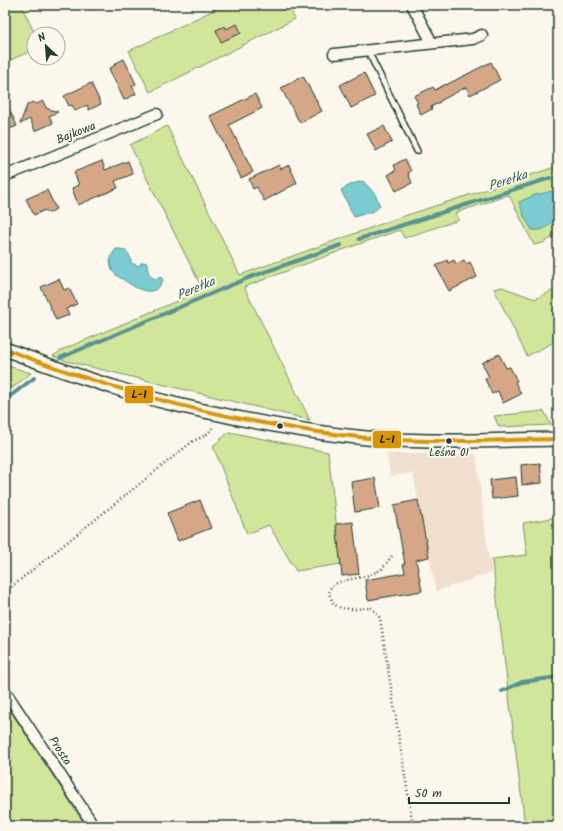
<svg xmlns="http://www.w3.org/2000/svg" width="563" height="831" viewBox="0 0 563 831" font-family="Kalam,sans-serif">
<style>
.built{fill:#f0dfce}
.green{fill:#d1e69a;stroke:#789267}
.water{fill:#7accd0;stroke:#569392}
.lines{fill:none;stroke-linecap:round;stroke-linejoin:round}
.stream{stroke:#569392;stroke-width:4}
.building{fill:#d5a787;stroke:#1f3d34}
.service-casing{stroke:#1f3d34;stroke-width:8}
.minor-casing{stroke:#1f3d34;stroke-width:13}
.tertiary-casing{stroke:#1f3d34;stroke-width:16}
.path{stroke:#1f3d34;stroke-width:2.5;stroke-dasharray:1 3;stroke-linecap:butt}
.service{stroke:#fbf7ec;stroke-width:5}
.minor{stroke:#fbf7ec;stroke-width:10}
.tertiary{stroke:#fbf7ec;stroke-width:13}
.bus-1-casing{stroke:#fbf7ec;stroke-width:7}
.bus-1{stroke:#d79608;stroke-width:4}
.bus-dot{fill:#1f3d34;stroke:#fbf7ec;stroke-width:1.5}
.labels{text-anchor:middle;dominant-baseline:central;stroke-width:4;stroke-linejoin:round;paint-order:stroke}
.bus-label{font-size:11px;fill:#1f3d34;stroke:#fbf7ec}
.street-label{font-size:12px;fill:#1f3d34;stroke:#fbf7ec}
.water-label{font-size:13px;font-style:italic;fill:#36615b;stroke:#fbf7ec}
.line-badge{stroke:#fbf7ec;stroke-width:1.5}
.pale-badge-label{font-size:11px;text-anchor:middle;font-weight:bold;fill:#111}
</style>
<rect width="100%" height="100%" fill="#fbf7ec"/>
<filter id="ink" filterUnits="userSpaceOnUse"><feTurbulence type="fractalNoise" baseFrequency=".025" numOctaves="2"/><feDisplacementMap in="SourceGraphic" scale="8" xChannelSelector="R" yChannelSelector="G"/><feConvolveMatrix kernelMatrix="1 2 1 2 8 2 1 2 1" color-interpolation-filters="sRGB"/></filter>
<g filter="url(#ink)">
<path class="built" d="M 387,454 L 476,454 L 489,559 L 492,559 L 493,572 L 436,591 L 413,473 L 390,476 Z"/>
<path class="green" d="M 5,5 L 21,5 L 35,34 L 34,50 L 5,62 Z
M 224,5 L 288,5 L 295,19 L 150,92 L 129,51 Z
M 167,126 L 240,275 L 395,219 L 558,166 L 558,234 L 543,243 L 534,245 L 509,195 L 455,213 L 459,220 L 404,238 L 400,230 L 356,245 L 244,287 L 310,420 L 66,361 L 53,356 L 64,349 L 203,290 L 130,145 Z
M 502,287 L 535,299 L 558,288 L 558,340 L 527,356 L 494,289 Z
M 5,365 L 31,373 L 5,394 Z
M 544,411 L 551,425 L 499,427 L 494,416 Z
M 229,432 L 328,452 L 341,564 L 296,571 L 269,525 L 247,534 L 213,446 Z
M 558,517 L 558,826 L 525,826 L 492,559 L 527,555 L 523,523 Z
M 5,703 L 86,826 L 5,826 Z"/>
<path class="water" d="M 363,181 L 375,194 L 380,206 L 374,211 L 354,217 L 341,190 L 352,184 Z
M 553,191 C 563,208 554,233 532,230 L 524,216 L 519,202 L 535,195 Z
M 116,249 C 126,248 131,254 131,263 L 139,266 L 142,262 L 147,263 C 147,270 149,277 156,279 L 161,277 L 163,280 C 155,300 136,289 124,280 C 119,277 112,273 111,267 C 109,260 112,254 116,249 Z"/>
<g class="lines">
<path class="stream" d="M 359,239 L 550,178
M 60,358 L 248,278 L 341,245
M 5,400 L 34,378
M 502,691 L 522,682 L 558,677"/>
</g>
<path class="building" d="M 237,24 L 241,33 L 221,42 L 216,30 L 225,26 L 226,29 Z
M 124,59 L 136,84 L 132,86 L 136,94 L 124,100 L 109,69 L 115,65 L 114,64 Z
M 491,62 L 500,80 L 470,95 L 466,87 L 440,101 L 440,102 L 431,107 L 432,109 L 421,115 L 416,104 L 418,103 L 414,96 L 433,87 L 435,90 L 446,84 L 446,85 Z
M 364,73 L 375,96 L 351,108 L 340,85 Z
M 303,76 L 322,111 L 300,123 L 281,88 Z
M 91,83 L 101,104 L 89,110 L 87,105 L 75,111 L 72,105 L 69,106 L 64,96 Z
M 255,94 L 262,108 L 229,125 L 253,172 L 241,178 L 210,116 Z
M 5,100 L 17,126 L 5,131 Z
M 43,101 L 46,108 L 58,112 L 49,116 L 53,123 L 35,131 L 30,119 L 20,124 L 27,105 L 33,102 L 37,104 Z
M 384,126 L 392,142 L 376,151 L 367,134 Z
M 405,159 L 411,171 L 408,173 L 412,183 L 396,191 L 388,175 L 396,170 L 394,165 Z
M 102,161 L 105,170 L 128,161 L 133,174 L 115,181 L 118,188 L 78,205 L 72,188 L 79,185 L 74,172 Z
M 279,165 L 281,169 L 289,165 L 297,183 L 264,201 L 257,187 L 253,189 L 249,179 Z
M 47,190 L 56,209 L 49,213 L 45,210 L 34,215 L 26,199 Z
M 447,260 L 448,263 L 454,260 L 456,264 L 464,260 L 466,264 L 470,262 L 477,277 L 449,291 L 436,266 Z
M 59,279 L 64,290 L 69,288 L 77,304 L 66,309 L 69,315 L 56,320 L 41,287 Z
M 499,354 L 506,368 L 510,367 L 517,381 L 515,382 L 521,394 L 503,403 L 498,391 L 492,394 L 485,379 L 489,377 L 482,363 Z
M 540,463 L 542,483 L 522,485 L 521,465 Z
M 516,477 L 518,496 L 492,499 L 490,480 Z
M 375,478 L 380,508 L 355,512 L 351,482 Z
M 200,500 L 211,528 L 178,541 L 167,513 Z
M 418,500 L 429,557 L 416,560 L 422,591 L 368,600 L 365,580 L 405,573 L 403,564 L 405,564 L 394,505 Z
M 353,522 L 359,574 L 342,576 L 336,524 Z"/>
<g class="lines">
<defs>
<path id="service" d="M 368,51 L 417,151"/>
<path id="minor" d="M 412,5 L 432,43
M 334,54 L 473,39 L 482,35
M 5,176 L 157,114
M 5,691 L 94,826"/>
<path id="tertiary" d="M 5,349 C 41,363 77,376 113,387 C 155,401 199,410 242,419 C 288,428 334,436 380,439 C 439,443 499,440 558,439"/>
</defs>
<use href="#service" class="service-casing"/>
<use href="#minor" class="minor-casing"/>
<use href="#tertiary" class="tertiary-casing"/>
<path class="path" d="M 392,556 L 381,570 L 369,575 L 339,582 L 331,586 L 329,593 C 330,596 332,601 334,604 C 343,612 361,608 372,608 L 380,618 L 413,826
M 5,592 L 193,441 C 202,437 209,435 213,426"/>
<use href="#service" class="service"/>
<use href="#minor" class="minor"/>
<use href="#tertiary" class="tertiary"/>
<defs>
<path id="bus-1" d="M 5,349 C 90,382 174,407 263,423 C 302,430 341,436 380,439 C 439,443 499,440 558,439"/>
</defs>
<use href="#bus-1" class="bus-1-casing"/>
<use href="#bus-1" class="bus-1"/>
</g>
</g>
<g class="bus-dot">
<circle cx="280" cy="426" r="3.5"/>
<circle cx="449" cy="441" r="3.5"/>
</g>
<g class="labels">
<g class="bus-label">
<text x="449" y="453">Leśna 01</text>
</g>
<g class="street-label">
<text transform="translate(76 133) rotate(-22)">Bajkowa</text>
<text transform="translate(60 751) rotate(57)">Prosta</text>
</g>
<g class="water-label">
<text transform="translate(508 181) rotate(-18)">Perełka</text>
<text transform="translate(196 289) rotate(-23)">Perełka</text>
</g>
</g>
<g class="line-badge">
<rect x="124" y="385" width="30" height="19" rx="4" fill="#d79608"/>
<rect x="372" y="430" width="30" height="19" rx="4" fill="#d79608"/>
</g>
<g class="pale-badge-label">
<text x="139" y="398">L-1</text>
<text x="387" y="443">L-1</text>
</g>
<rect width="563" height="831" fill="none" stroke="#fbf7ec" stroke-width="20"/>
<rect x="10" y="10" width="543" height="811" fill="none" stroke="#1f3d34" stroke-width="1.5" filter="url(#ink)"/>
<g transform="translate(46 46) rotate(334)"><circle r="19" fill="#fbf7ec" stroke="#a3ada2"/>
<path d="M0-3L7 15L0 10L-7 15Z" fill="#1f3d34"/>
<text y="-6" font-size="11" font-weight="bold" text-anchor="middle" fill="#1f3d34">N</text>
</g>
<path d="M409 797v6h100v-6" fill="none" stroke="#1f3d34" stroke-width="2"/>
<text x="415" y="797" font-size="12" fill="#1f3d34" stroke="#fbf7ec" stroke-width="3" paint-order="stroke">50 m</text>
</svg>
